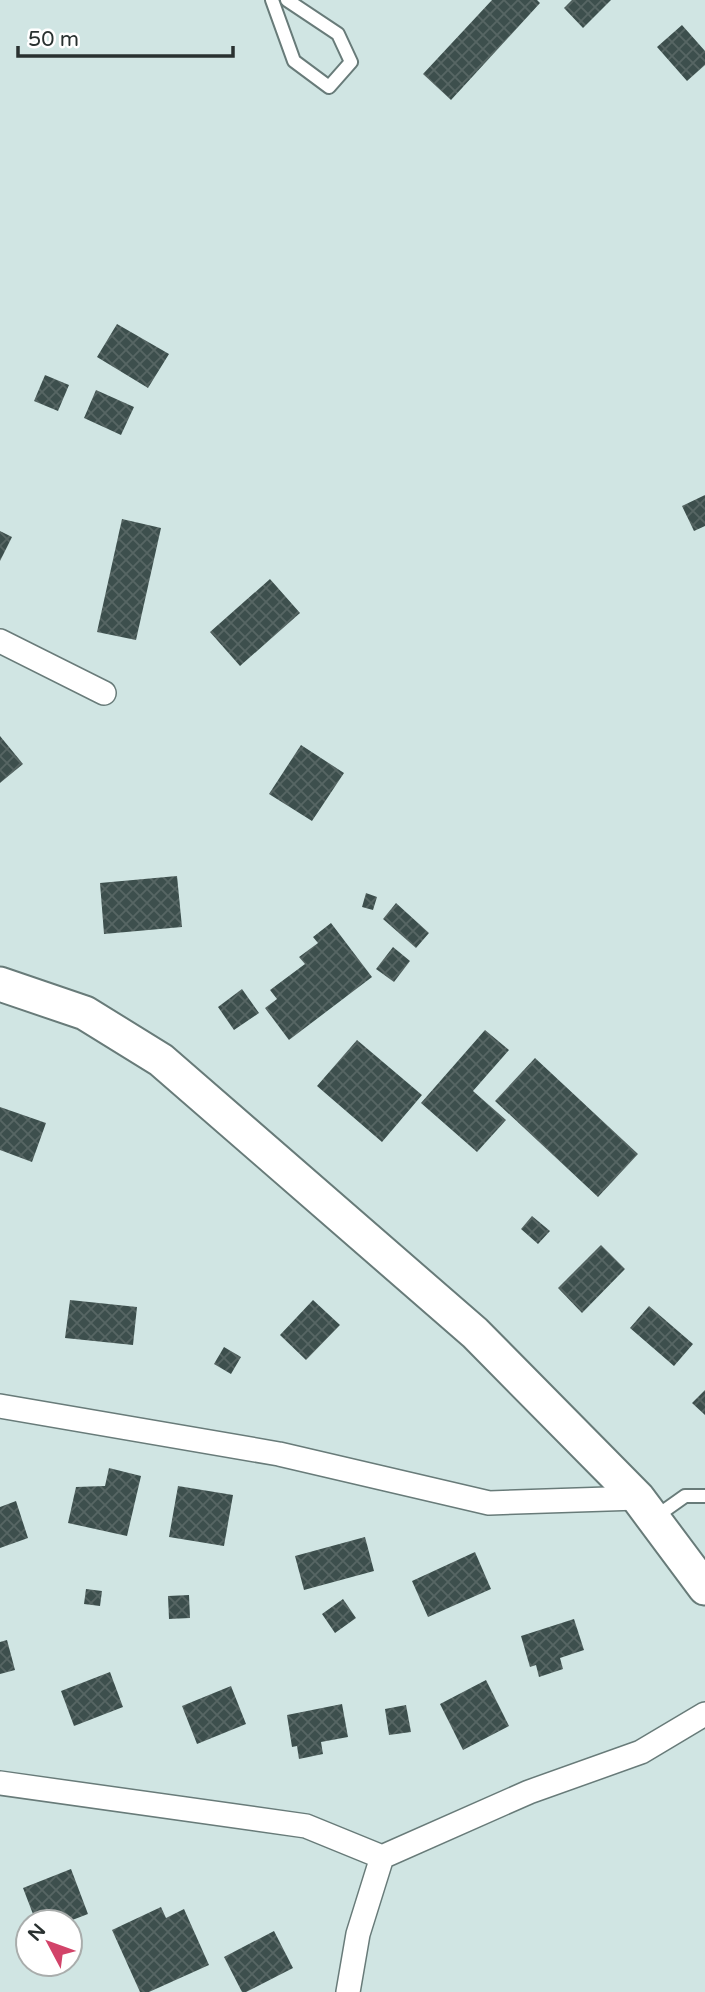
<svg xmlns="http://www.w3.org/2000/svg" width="705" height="1992" viewBox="0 0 705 1992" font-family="'Varela Round',sans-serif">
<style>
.building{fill:url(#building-cross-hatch)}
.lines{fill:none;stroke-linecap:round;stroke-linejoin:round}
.lane-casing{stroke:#687b79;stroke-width:16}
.street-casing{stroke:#687b79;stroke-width:26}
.secondary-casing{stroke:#687b79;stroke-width:37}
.lane{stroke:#fff;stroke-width:12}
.street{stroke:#fff;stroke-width:23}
.secondary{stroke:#fff;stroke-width:33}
</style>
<defs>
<pattern id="building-cross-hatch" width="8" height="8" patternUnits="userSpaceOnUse" patternTransform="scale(1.75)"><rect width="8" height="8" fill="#3d4f4d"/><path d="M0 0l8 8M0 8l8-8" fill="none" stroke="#576664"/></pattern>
</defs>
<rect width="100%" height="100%" fill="#d0e5e3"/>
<path class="building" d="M 492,0 L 537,0 L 540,3 L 451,100 L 423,74 Z
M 572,0 L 611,0 L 583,28 L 564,8 Z
M 682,25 L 705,51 L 705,65 L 687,81 L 657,47 Z
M 117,324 L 169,354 L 148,388 L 97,357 Z
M 45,375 L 69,385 L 58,411 L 34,401 Z
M 96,390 L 134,407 L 121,435 L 84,418 Z
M 705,495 L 705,526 L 694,531 L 682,506 Z
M 122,519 L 161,528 L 136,640 L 97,632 Z
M 0,531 L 12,537 L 0,561 Z
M 270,579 L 300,613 L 240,666 L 210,632 Z
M 0,736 L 23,764 L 0,783 Z
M 301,745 L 344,773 L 312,821 L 269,794 Z
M 177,876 L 182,927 L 104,934 L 100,883 Z
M 366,893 L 377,897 L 373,910 L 362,907 Z
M 396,903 L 429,933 L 416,948 L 383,919 Z
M 331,923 L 372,977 L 289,1040 L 265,1008 L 277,999 L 270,990 L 305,964 L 299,957 L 318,943 L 313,937 Z
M 393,947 L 410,961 L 394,982 L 376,969 Z
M 242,989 L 259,1013 L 234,1030 L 218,1007 Z
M 485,1030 L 509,1050 L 473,1091 L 506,1120 L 477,1152 L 421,1103 Z
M 357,1040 L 422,1095 L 382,1142 L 317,1086 Z
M 535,1058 L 638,1154 L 598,1197 L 495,1101 Z
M 0,1107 L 46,1123 L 32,1162 L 0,1150 Z
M 532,1216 L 550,1231 L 538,1244 L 521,1229 Z
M 601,1245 L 625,1269 L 582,1313 L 558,1288 Z
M 70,1300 L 137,1307 L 133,1345 L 65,1338 Z
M 313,1300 L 340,1325 L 306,1360 L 280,1335 Z
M 649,1306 L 693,1344 L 674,1366 L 630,1328 Z
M 224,1347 L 241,1357 L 231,1374 L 214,1364 Z
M 705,1390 L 705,1415 L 692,1403 Z
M 109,1468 L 141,1476 L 127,1536 L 68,1523 L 76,1487 L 105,1486 Z
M 178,1486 L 233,1495 L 224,1546 L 169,1537 Z
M 16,1501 L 28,1538 L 0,1548 L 0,1507 Z
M 365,1537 L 374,1571 L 304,1590 L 295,1556 Z
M 475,1552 L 491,1589 L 428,1617 L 412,1581 Z
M 86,1589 L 102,1591 L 100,1606 L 84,1604 Z
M 189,1595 L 190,1618 L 169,1619 L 168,1596 Z
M 343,1599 L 356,1618 L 335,1633 L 322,1614 Z
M 574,1619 L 584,1650 L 560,1658 L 563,1669 L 539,1677 L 536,1665 L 530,1667 L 521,1636 Z
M 7,1640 L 15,1670 L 0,1674 L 0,1642 Z
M 110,1672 L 123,1707 L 74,1726 L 61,1691 Z
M 486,1680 L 509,1726 L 463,1750 L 440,1704 Z
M 231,1686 L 246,1724 L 197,1744 L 182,1706 Z
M 342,1704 L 348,1737 L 321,1742 L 323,1754 L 299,1759 L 297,1746 L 292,1747 L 287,1715 Z
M 406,1705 L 411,1732 L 389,1735 L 385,1709 Z
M 71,1869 L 88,1914 L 67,1922 L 36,1922 L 23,1888 Z
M 161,1907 L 166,1918 L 184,1909 L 209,1965 L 149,1992 L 140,1992 L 112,1930 Z
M 274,1931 L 293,1968 L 246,1992 L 242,1992 L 224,1957 Z"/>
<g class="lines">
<defs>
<path id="lane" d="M 272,0 L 294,61 L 329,87 L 351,62 L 338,34 L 287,0
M 654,1518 L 685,1496 L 705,1496"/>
<path id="street" d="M 0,641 L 104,693
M 0,1406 L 279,1454 L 489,1503 L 638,1498
M 0,1783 L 306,1826 L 382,1857
M 348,1992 L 358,1934 L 382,1857 L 529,1792 L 641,1752 L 705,1714"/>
<path id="secondary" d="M 0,984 L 85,1013 L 161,1060 L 475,1333 L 638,1498 L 705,1588"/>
</defs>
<use href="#lane" class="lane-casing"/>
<use href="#street" class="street-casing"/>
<use href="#secondary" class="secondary-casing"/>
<use href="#lane" class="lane"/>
<use href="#street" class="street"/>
<use href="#secondary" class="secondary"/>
</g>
<g transform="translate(49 1943) rotate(311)"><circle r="33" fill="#ffffff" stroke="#a9adac" stroke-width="2"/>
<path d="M0-5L12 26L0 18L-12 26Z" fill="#d24369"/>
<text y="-10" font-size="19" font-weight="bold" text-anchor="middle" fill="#293130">N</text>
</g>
<path d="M18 46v10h215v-10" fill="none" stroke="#293130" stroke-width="3.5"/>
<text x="28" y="46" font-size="21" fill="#293130" stroke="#ffffff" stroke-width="5" paint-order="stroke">50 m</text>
</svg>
